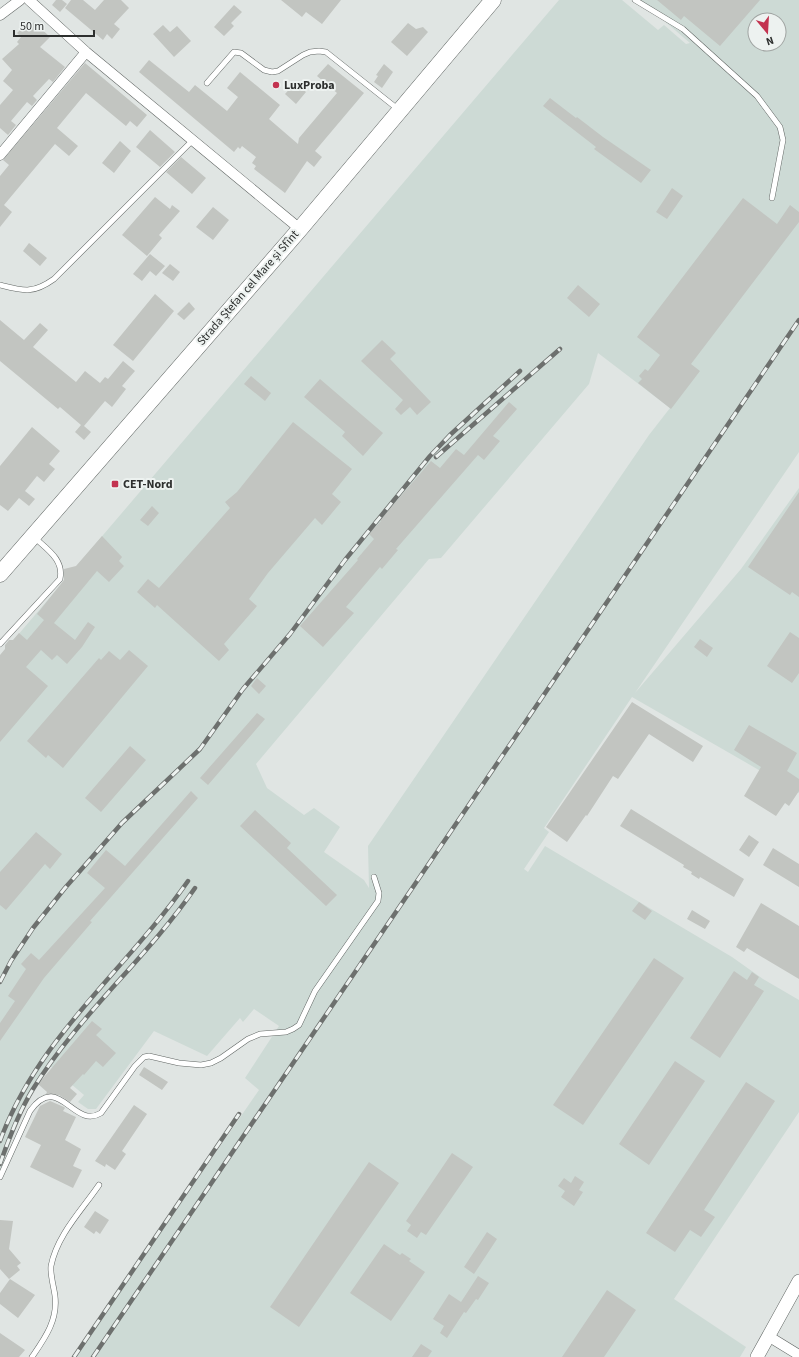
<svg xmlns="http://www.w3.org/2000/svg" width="799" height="1357" viewBox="0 0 799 1357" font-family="'Source Sans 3',sans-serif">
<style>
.built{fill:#cddad5;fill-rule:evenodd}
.building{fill:#c2c5c1}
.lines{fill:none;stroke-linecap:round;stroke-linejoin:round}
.service-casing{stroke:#616664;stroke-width:6}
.minor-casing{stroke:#616664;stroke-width:11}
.tertiary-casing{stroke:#616664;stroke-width:14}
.primary-casing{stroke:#616664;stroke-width:17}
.service{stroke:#fff;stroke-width:5}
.minor{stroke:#fff;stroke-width:10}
.tertiary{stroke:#fff;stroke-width:13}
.primary{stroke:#fff;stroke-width:16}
.rail-casing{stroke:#6d706e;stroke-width:4.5}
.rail{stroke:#edf2f0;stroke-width:3;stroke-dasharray:9;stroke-linecap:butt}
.poi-dot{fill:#c33350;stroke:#edf2f0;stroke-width:1.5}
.labels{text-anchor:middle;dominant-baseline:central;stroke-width:4;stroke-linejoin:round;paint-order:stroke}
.poi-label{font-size:12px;font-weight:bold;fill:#2d2f2e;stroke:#edf2f0;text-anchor:start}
.street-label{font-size:12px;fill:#2d2f2e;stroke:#edf2f0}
</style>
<rect width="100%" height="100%" fill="#e0e5e3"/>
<path class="built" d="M 559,0 L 622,0 L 658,30 L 664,25 L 686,44 L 690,43 L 640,0 L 799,0 L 799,452 L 635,693 L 741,569 L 799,488 L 799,793 L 632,697 L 544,828 L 549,832 L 524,869 L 528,872 L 545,846 L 732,957 L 763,979 L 799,1000 L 799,1112 L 674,1299 L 746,1347 L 740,1357 L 75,1357 L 259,1090 L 245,1078 L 279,1026 L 254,1009 L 243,1022 L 240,1018 L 207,1056 L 154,1031 L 96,1109 L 88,1109 L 78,1102 L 84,1095 L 50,1066 L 37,1083 L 21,1113 L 0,1172 L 0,656 ZM 755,20 L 779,20 L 779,44 L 755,44 ZM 598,353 L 670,408 L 649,435 L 368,846 L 369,888 L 364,880 L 324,852 L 340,827 L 314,808 L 304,815 L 267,788 L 256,764 L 429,559 L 441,558 L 589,384 Z"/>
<path class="building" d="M 56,0 L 62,0 L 67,4 L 60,12 L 52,5 Z
M 71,0 L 83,0 L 95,10 L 104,0 L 121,0 L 129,8 L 114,24 L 120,29 L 112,39 L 107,34 L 103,40 L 65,8 Z
M 281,0 L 341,0 L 322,24 L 306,12 L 302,17 Z
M 657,0 L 760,0 L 720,46 L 684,16 L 681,20 Z
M 234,5 L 242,12 L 231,23 L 234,26 L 224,36 L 214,27 Z
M 29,21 L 32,24 L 34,22 L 50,37 L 40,47 L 65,67 L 53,82 L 49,79 L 33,96 L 37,100 L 32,106 L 27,102 L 11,121 L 16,125 L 8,135 L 0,128 L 0,105 L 13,90 L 3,81 L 12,70 L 2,59 L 19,44 L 17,42 L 21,37 L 17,33 Z
M 408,23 L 416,29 L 423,27 L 428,32 L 407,56 L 391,42 Z
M 163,25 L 170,32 L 177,26 L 191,41 L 174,57 L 153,34 Z
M 149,60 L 189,92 L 195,85 L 227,111 L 238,97 L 227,88 L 240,72 L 280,105 L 269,119 L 298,144 L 299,138 L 337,93 L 317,76 L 328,64 L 364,93 L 315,151 L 322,157 L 314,167 L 307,161 L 285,193 L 254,169 L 256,166 L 252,163 L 256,157 L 242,146 L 240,149 L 238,147 L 234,152 L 139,72 Z
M 85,63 L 147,115 L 137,127 L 130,121 L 126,126 L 86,93 L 57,128 L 78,146 L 69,156 L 55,144 L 4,205 L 12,212 L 0,227 L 0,176 L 9,165 L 3,160 Z
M 384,64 L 393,72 L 382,88 L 374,82 L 378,76 L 376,75 Z
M 295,83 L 306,92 L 296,104 L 285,94 Z
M 550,98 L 576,118 L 577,117 L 603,137 L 651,170 L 641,183 L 594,149 L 596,147 L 543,106 Z
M 150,130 L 175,152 L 160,167 L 136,147 Z
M 120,141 L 131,151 L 114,173 L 102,163 Z
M 181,157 L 206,178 L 192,194 L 166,172 Z
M 672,188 L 683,196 L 667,219 L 656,212 Z
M 155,197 L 170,209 L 172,205 L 180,211 L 159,235 L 162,238 L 147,256 L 122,235 Z
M 743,198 L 777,224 L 790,205 L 799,212 L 799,222 L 691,364 L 700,371 L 671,409 L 638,383 L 642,379 L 639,376 L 645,369 L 648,371 L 660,355 L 637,337 Z
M 213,207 L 229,220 L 213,240 L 196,227 Z
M 29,243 L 47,258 L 40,266 L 23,251 Z
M 150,254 L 165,266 L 156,276 L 150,271 L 142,281 L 133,274 Z
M 170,264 L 180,272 L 173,281 L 162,273 Z
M 578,285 L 600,304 L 589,317 L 567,298 Z
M 155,294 L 174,311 L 133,361 L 113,345 Z
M 189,302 L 195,309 L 184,320 L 177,314 Z
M 0,320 L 24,340 L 40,323 L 48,330 L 33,347 L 76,382 L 85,371 L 100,383 L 105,377 L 108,379 L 123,361 L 135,371 L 122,386 L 126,389 L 112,407 L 105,401 L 84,426 L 91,432 L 84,440 L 75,432 L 81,425 L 60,407 L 58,409 L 0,361 Z
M 382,340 L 396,353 L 390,359 L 431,402 L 417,415 L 410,407 L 401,415 L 395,409 L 403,400 L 361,361 Z
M 251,376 L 271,393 L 265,401 L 244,384 Z
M 320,379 L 383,433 L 363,456 L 342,436 L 345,432 L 304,397 Z
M 509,402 L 517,409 L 493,436 L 500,441 L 484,460 L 478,455 L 396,549 L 398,550 L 382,569 L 380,567 L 346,607 L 354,613 L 323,647 L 300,626 L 358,560 L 357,559 L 374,539 L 369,534 L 381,521 L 380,520 L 431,461 L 440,468 L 456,449 L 464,455 Z
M 293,422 L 352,469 L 332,494 L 341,502 L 322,525 L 315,518 L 268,573 L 249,599 L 257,606 L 224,644 L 229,650 L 219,661 L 157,605 L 155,608 L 137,592 L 148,579 L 159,588 L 230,508 L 225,502 L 237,492 Z
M 32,427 L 60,451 L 49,464 L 55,469 L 44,482 L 37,476 L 25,491 L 35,499 L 29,506 L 19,498 L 8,511 L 0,505 L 0,466 Z
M 799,492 L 799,597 L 792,592 L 790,595 L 748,567 Z
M 152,506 L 159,513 L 148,526 L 140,520 Z
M 102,536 L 122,557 L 119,561 L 124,566 L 109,582 L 97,571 L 54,623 L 75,640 L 88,622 L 95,627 L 82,647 L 67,664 L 57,655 L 52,660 L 41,650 L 26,667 L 48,686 L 0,742 L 0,655 L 5,649 L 5,645 L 9,640 L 13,640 L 19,633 L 27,640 L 44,620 L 37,614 L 64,580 L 64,569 L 76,566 Z
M 790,632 L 799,638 L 799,673 L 792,683 L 767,666 Z
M 700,639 L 713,648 L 707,657 L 694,647 Z
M 129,650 L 148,666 L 63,768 L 48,755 L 46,758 L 27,741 L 99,658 L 101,660 L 109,651 L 120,660 Z
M 257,678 L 266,686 L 259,694 L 251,686 Z
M 632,702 L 703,746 L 693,762 L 649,734 L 618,779 L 613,776 L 587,816 L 586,815 L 567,842 L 546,827 Z
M 257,713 L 265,719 L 208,785 L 200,778 Z
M 749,725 L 797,753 L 787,771 L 799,779 L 799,791 L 789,806 L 785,803 L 776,816 L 744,796 L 761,767 L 734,750 Z
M 130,746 L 146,760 L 101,812 L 85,798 Z
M 191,791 L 198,798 L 90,921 L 92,922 L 44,978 L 0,1041 L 0,1023 L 15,1001 L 8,996 L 26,969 L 21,964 L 31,953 L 39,960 L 105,888 L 87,873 L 106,850 L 125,866 Z
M 631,809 L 744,879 L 734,897 L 700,877 L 699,879 L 691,874 L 692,872 L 683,867 L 684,865 L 620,826 Z
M 255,810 L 291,843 L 287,848 L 337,895 L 326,906 L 240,826 Z
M 36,832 L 62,854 L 50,869 L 45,864 L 6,910 L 0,905 L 0,872 Z
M 749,835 L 759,842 L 749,857 L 739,850 Z
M 773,848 L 799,864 L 799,887 L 763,865 Z
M 639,902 L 652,911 L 645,920 L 632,911 Z
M 761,903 L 799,926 L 799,979 L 747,948 L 744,952 L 736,947 Z
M 692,910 L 710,921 L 705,929 L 687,919 Z
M 654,958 L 684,978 L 583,1125 L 553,1105 Z
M 734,971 L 747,980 L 752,972 L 759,977 L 754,985 L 764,991 L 720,1058 L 690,1038 Z
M 92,1021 L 102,1029 L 96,1035 L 116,1053 L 103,1067 L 96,1061 L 84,1075 L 83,1074 L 70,1088 L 77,1094 L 70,1102 L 59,1095 L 46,1094 L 47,1092 L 38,1084 Z
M 675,1061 L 705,1081 L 649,1165 L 619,1144 Z
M 144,1067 L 168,1082 L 162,1090 L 139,1075 Z
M 746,1082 L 775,1101 L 704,1210 L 715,1217 L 701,1237 L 690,1230 L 675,1252 L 646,1233 Z
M 50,1101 L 64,1107 L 65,1108 L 63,1111 L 76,1117 L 65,1140 L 81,1149 L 73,1166 L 82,1170 L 73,1188 L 30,1167 L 41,1145 L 25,1137 L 40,1106 Z
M 134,1105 L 147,1114 L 122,1151 L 126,1154 L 115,1170 L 106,1164 L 105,1167 L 95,1161 Z
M 452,1153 L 473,1167 L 426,1235 L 421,1232 L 417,1238 L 407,1231 L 411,1225 L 406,1221 Z
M 369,1162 L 399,1183 L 299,1327 L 270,1307 Z
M 575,1176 L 584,1182 L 579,1190 L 583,1192 L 574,1206 L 561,1197 L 565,1191 L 558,1186 L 564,1178 L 571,1183 Z
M 95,1211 L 109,1220 L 100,1234 L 96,1231 L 94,1234 L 84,1227 Z
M 0,1220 L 13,1221 L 9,1249 L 21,1263 L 17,1266 L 20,1270 L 9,1279 L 0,1269 Z
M 487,1232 L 497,1239 L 474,1274 L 464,1267 Z
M 384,1244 L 400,1255 L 402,1253 L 411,1259 L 409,1261 L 425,1272 L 391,1321 L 350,1293 Z
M 478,1276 L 489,1283 L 478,1300 L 476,1299 L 466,1313 L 464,1312 L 447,1338 L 440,1333 L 444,1326 L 433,1319 L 449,1294 L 461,1302 Z
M 10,1279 L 35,1295 L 18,1318 L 0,1304 L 0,1293 Z
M 607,1290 L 636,1310 L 604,1357 L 562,1357 Z
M 0,1333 L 25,1350 L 19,1357 L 0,1357 Z
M 421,1344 L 432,1351 L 428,1357 L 412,1357 Z"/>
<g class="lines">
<defs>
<path id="service" d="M 635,0 L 683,29 L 757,96 L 780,127 L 783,140 L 772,198
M 207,83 L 234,52 L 241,53 L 264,70 L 272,72 L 278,71 L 303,55 L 310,52 L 319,51 L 326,52 L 399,110
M 0,285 C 24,291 33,294 54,279 L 193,140
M 0,644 L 60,579 C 64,560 48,550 35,538
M 0,1177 L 30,1111 C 59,1071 73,1130 101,1113 L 135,1066 L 144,1057 L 149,1056 L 179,1063 L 201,1065 L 211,1063 L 221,1058 L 248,1039 L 260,1034 L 286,1032 L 293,1029 L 299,1025 L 315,991 L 378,901 L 379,893 L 374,877
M 32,1357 C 45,1338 58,1320 55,1296 C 54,1287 50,1275 51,1266 C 57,1235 82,1210 99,1185"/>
<path id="minor" d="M 29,0 L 86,52 L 300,229
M 0,15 L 20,0
M 0,155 L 86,52
M 768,1336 L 799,1355"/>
<path id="tertiary" d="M 757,1357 L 799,1281"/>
<path id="primary" d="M 0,574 L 300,229 L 493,0"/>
</defs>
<use href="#service" class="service-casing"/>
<use href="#minor" class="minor-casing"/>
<use href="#tertiary" class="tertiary-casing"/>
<use href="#primary" class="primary-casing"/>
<use href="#service" class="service"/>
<use href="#minor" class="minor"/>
<use href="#tertiary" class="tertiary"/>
<use href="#primary" class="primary"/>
<defs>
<path id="rail" d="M 436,457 L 560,349
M 0,982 L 11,961 L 33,928 L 65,888 L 122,823 L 200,749 L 243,689 L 290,634 L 345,560 L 430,456 L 450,435 L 520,371
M 0,1141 C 38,1037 126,970 188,881
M 0,1164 C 9,1138 19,1112 33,1089 C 78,1016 146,959 195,888
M 74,1357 L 239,1114
M 93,1357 L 799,320"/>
</defs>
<use href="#rail" class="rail-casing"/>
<use href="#rail" class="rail"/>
</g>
<g class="poi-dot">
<circle cx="276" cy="85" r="4"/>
<rect x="111" y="480" width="8" height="8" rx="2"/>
</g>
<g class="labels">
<g class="poi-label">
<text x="284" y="85">LuxProba</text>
<text x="123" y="484">CET-Nord</text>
</g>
<g class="street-label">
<text transform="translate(248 288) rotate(-49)">Strada Ștefan cel Mare și Sfînt</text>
</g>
</g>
<g transform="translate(767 32) rotate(162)"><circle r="19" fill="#edf2f0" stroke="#a0a4a2"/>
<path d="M0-3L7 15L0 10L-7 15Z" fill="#c33350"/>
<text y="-6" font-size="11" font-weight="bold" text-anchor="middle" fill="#2d2f2e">N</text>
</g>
<path d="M14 30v6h80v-6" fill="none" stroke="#2d2f2e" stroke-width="2"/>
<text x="20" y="30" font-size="12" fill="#2d2f2e" stroke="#edf2f0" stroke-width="3" paint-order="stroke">50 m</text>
</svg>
